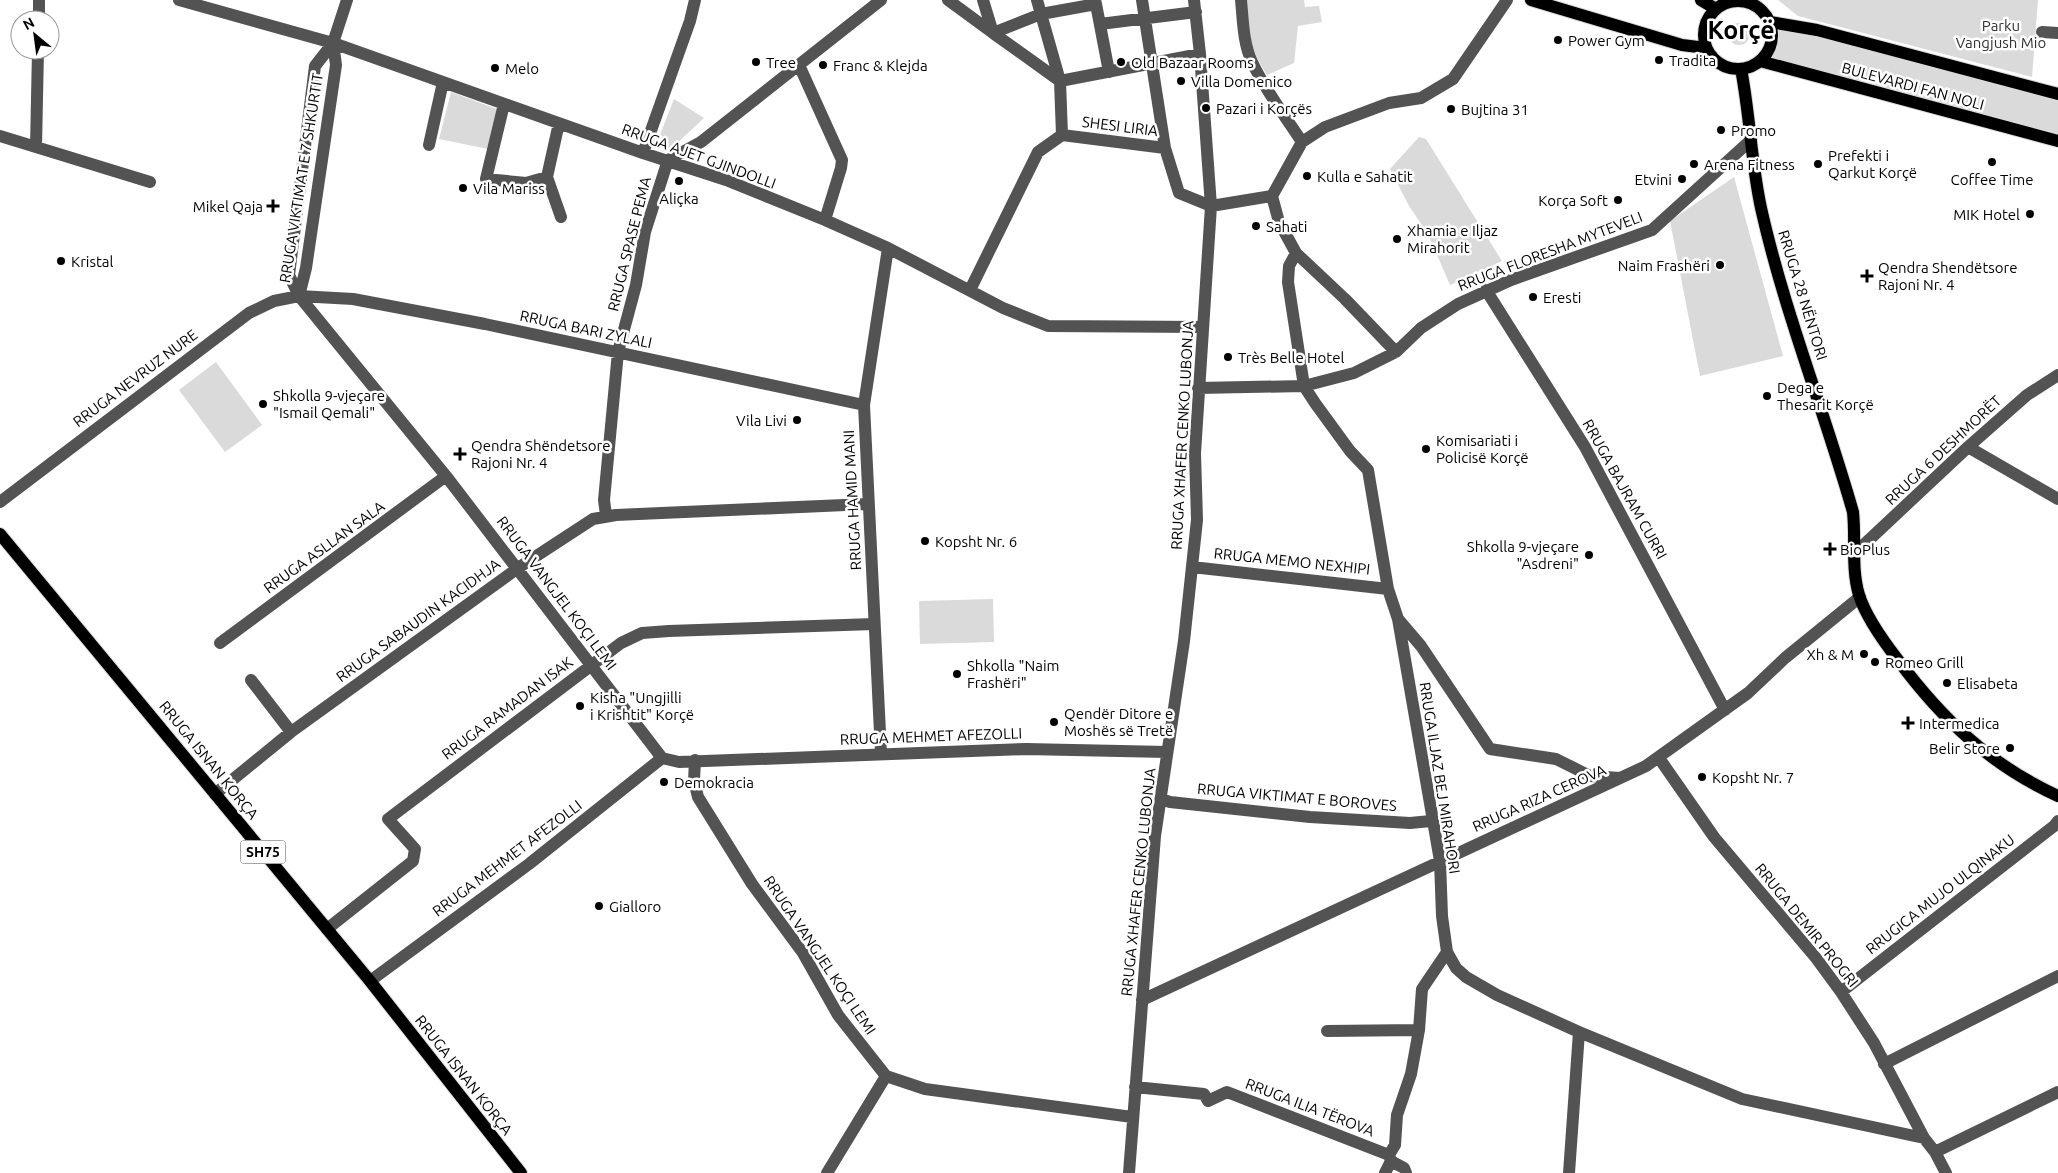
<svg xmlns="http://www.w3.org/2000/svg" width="2058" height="1173" viewBox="0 0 2058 1173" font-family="Ubuntu,sans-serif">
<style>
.green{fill:#dadada}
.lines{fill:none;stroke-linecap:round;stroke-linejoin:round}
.major-casing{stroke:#dbdbdb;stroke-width:14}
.minor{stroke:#535353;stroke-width:12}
.major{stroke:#000;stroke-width:12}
.poi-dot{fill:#000;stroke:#fff;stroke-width:2}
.labels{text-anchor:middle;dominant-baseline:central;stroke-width:5;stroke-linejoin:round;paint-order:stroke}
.shield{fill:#fff;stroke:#4c4c4c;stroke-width:1}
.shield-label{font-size:14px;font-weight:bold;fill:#000}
.park-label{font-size:15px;fill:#313131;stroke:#fff}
.poi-label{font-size:15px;fill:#000;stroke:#fff;text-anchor:start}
.street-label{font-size:15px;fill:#000;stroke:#fff}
.town-label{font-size:25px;font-weight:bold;fill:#000;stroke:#fff}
</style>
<rect width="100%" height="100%" fill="#fff"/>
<path class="green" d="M 1247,0 L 1304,0 L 1305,7 L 1319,6 L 1322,22 L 1298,26 L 1294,63 L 1267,75 C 1249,47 1248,32 1247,0 Z
M 1778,0 L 2038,0 L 2032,77 L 1798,16 Z
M1728 34a11 11 0 1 1 22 0a11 11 0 1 1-22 0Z
M 1775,26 L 1820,34 L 2058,99 L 2058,136 L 1767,60 Z
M 451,92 L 497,109 L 488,149 L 439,139 Z
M 674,99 L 704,118 L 669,151 L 656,145 Z
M 1419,137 L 1426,139 L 1502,261 L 1450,285 L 1428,234 L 1409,206 L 1390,169 Z
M 1734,177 L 1783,356 L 1700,376 L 1670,221 Z
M 216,362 L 262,425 L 225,452 L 179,390 Z
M 993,599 L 994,642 L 920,644 L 919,601 Z"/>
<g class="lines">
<defs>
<path id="major" d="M 1531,0 L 1682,45 L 1706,48
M 1701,0 L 1716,9
M1704 35a34 34 0 1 1 68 0a34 34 0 1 1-68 0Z
M 1770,22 L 1817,30 L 2058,94
M 1760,61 L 2058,141
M 1741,69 C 1750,115 1751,162 1761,208 C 1784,311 1824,410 1853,512 C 1856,540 1851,568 1859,595 C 1866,617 1884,642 1898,660 C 1942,719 1990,765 2058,796
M 0,534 L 370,981 L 521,1173"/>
</defs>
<use href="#major" class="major-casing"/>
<path class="minor" d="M 179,0 L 333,43 L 643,153 L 726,180 L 825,220 L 888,248 L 1003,308 L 1048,326 L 1203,327
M 347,0 L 333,43 L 315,66 L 289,275 L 299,296 L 446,476 L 662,758 L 679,762 L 1026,749 L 1167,752
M 948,0 L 993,33 L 1041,14 L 1060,81 L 1200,54 L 1211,206 L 1195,453 L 1197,520 L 1184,641 L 1155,836 L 1129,1173
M 983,0 L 993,33 L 1060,81 L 1062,135 L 1165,148
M 1037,0 L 1041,14 L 1096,4 L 1095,0
M 1142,0 L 1165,148 L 1179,193 L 1211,206 L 1272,196 L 1302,142 L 1325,127 L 1389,103 L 1421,98 L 1453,79 L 1507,0
M 1194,0 L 1200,54
M 1241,0 C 1243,20 1243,43 1252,62 C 1265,90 1285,116 1302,142
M 1736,0 L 1736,1
M 1096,4 L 1109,72
M 39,20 L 39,0
M 1100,24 L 1196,12
M 2042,32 L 2058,33
M 799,65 L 842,160 L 841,168 L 825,220
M 504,104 L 486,179 L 526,183 L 547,177
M 559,123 L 547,177 L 561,217
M 0,136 L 150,182
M 429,145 L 443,82
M 36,147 L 38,50
M 643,153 L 690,21 L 695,0
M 1272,196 L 1279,222 L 1296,253 L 1345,299 L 1396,352
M 1296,253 L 1289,266 L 1288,282 L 1304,386 L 1315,403 L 1350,451 L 1368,470 L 1388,589 L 1398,619 L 1440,861 L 1442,916 L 1447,952 L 1456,968 L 1466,977 L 1497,995 L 1579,1032 L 1742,1099 L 1924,1138
M 970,290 L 1038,152 L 1062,135
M 1486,290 L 1585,447 L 1725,710
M 299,296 L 306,268 L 336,65 L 333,43
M 1198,388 L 1304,386 L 1354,373 L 1396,352 L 1421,328 L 1458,304 L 1511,280 L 1652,230 L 1751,140
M 1968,447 L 2058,499
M 0,502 L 249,313 L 274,301 L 299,296 L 353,299 L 485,324 L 864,405
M 606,515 L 604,500 L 618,352 L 636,285 L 645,232 L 668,160 L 701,142 L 881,0
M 1855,553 L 1968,447 L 2027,395 L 2058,375
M 1192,567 L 1388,589
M 1398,619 L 1421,646 L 1490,749 L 1556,759 L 1590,776 L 1620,778
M 220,643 L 446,476
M 251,680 L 291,732
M 881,753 L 864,405 L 888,248
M 1659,758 L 1714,837 L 1816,958 L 1841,992 L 1874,1043 L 1924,1138 L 1935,1152 L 1946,1173
M 695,760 L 694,781 L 698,797 L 752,884 L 803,953 L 838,1015 L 886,1076
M 215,794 L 291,732 L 518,568 L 593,519 L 616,515 L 868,504
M 1161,799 L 1170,802 L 1310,817 L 1410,823 L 1431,821
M 327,929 L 413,861 L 415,849 L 388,819 L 621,643 L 642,633 L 669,631 L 874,624
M 370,981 L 529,864 L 662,758
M 1841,992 L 2054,826 L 2058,821
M 1142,1000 L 1646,766 L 1748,693 L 1785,658 L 1860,597
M 1327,1031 L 1419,1030
M 1884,1064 L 2058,976
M 886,1076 L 925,1089 L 1132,1117
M 1135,1087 L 1204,1094 L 1208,1101 L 1227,1092 L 1389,1155
M 1935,1152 L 2058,1092
M 827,1173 L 886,1076
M 1385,1173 L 1391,1161
M 1406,1173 L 1404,1168 L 1391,1161 L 1389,1155 L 1395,1145 L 1397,1115 L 1411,1074 L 1419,1030 L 1422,989 L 1447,952
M 1569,1173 L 1579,1032"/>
<use href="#major" class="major"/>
</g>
<g class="poi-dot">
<circle cx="1558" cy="40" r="5"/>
<circle cx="1659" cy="60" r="5"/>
<circle cx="756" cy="62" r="5"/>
<circle cx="1121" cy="62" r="5"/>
<circle cx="823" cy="65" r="5"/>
<circle cx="495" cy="68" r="5"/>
<circle cx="1181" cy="81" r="5"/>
<circle cx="1206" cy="108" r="5"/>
<circle cx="1451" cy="109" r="5"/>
<circle cx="1721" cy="130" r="5"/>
<circle cx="1992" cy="162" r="5"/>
<circle cx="1694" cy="164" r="5"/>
<circle cx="1818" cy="164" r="5"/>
<circle cx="1307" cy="176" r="5"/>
<circle cx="1682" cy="179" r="5"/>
<circle cx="679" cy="181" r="5"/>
<circle cx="463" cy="188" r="5"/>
<circle cx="1618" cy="200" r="5"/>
<path d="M270.5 198.5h5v5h5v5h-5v5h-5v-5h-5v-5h5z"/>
<circle cx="2030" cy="214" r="5"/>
<circle cx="1256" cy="226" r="5"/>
<circle cx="1397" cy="239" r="5"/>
<circle cx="61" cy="261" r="5"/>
<circle cx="1720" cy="265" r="5"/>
<path d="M1864.5 268.5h5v5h5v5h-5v5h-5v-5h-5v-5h5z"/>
<circle cx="1533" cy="297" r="5"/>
<circle cx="1228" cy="357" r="5"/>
<circle cx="1767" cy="396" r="5"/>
<circle cx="263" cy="404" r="5"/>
<circle cx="797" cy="420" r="5"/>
<circle cx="1426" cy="449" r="5"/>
<path d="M457.5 446.5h5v5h5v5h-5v5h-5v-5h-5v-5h5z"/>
<circle cx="925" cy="541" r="5"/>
<path d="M1827.5 541.5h5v5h5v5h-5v5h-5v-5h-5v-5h5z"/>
<circle cx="1589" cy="555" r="5"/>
<circle cx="1864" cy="654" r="5"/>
<circle cx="1875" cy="662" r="5"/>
<circle cx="957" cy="674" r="5"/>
<circle cx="1947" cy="683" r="5"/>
<circle cx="580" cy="706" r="5"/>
<circle cx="1054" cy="722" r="5"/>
<path d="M1905.5 715.5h5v5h5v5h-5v5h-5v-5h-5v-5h5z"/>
<circle cx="2010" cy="748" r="5"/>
<circle cx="1702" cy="777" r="5"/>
<circle cx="664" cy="782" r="5"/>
<circle cx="599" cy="906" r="5"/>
</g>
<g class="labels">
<rect class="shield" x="240.5" y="840.5" width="45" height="23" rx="4"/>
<g class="shield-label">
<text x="263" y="852">SH75</text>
</g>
<g class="park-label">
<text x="2001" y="25">Parku<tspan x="2001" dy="17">Vangjush Mio</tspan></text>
</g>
<g class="poi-label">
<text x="1568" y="40">Power Gym</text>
<text x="1669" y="60">Tradita</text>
<text x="766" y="62">Tree</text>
<text x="1131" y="62">Old Bazaar Rooms</text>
<text x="833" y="65">Franc &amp; Klejda</text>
<text x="505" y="68">Melo</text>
<text x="1191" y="81">Villa Domenico</text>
<text x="1216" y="108">Pazari i Korçës</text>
<text x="1461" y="109">Bujtina 31</text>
<text x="1731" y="130">Promo</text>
<text x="1828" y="155">Prefekti i<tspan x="1828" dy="17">Qarkut Korçë</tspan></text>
<text x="1704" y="164">Arena Fitness</text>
<text x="1317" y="176">Kulla e Sahatit</text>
<text x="1672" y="179" text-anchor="end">Etvini</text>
<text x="1992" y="179" text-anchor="middle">Coffee Time</text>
<text x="473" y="188">Vila Mariss</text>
<text x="679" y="198" text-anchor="middle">Aliçka</text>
<text x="1608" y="200" text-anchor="end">Korça Soft</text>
<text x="263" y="206" text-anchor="end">Mikel Qaja</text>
<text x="2020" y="214" text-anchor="end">MIK Hotel</text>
<text x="1266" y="226">Sahati</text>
<text x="1407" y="230">Xhamia e Iljaz<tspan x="1407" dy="17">Mirahorit</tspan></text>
<text x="71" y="261">Kristal</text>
<text x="1710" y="265" text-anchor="end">Naim Frashëri</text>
<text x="1878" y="267">Qendra Shendëtsore<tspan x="1878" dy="17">Rajoni Nr. 4</tspan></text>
<text x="1543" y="297">Eresti</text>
<text x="1238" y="357">Très Belle Hotel</text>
<text x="1777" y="387">Dega e<tspan x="1777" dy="17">Thesarit Korçë</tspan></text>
<text x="273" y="395">Shkolla 9-vjeçare<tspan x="273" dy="17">"Ismail Qemali"</tspan></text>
<text x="787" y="420" text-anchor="end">Vila Livi</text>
<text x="1436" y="440">Komisariati i<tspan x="1436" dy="17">Policisë Korçë</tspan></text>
<text x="471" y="445">Qendra Shëndetsore<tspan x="471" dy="17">Rajoni Nr. 4</tspan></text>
<text x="935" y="541">Kopsht Nr. 6</text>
<text x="1579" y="546" text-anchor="end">Shkolla 9-vjeçare<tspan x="1579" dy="17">"Asdreni"</tspan></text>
<text x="1840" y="549">BioPlus</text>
<text x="1854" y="654" text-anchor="end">Xh &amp; M</text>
<text x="1885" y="662">Romeo Grill</text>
<text x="967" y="665">Shkolla "Naim<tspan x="967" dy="17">Frashëri"</tspan></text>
<text x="1957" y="683">Elisabeta</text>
<text x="590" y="697">Kisha "Ungjilli<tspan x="590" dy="17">i Krishtit" Korçë</tspan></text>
<text x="1064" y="713">Qendër Ditore e<tspan x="1064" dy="17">Moshës së Tretë</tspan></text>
<text x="1919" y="723">Intermedica</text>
<text x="2000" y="748" text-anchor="end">Belir Store</text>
<text x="1712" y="777">Kopsht Nr. 7</text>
<text x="674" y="782">Demokracia</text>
<text x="609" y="906">Gialloro</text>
</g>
<g class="street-label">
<text transform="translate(1913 86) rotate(15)">BULEVARDI FAN NOLI</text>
<text transform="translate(1120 126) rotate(7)">SHESI LIRIA</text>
<text transform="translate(699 156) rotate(20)">RRUGA AJET GJINDOLLI</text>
<text transform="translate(301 178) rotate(-81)">RRUGA VIKTIMAT E 7 SHKURTIT</text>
<text transform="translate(629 244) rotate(-76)">RRUGA SPASE PEMA</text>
<text transform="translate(1550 251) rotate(-21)">RRUGA FLORESHA MYTEVELI</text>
<text transform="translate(1803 295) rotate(73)">RRUGA 28 NËNTORI</text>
<text transform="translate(586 329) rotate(12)">RRUGA BARI ZYLALI</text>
<text transform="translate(135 378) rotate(-37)">RRUGA NEVRUZ NURE</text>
<text transform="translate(1182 435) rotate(-87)">RRUGA XHAFER CENKO LUBONJA</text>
<text transform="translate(1943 450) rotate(-43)">RRUGA 6 DESHMORËT</text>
<text transform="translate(1625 489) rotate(61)">RRUGA BAJRAM CURRI</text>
<text transform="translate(852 500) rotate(-93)">RRUGA HAMID MANI</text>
<text transform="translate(324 547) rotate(-36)">RRUGA ASLLAN SALA</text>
<text transform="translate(1292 561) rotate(6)">RRUGA MEMO NEXHIPI</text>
<text transform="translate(557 593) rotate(53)">RRUGA VANGJEL KOÇI LEMI</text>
<text transform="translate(418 620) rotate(-36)">RRUGA SABAUDIN KACIDHJA</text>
<text transform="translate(507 708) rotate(-37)">RRUGA RAMADAN ISAK</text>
<text transform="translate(931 736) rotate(-2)">RRUGA MEHMET AFEZOLLI</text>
<text transform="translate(209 760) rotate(51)">RRUGA ISNAN KORÇA</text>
<text transform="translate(1440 778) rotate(81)">RRUGA ILJAZ BEJ MIRAHORI</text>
<text transform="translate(1297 797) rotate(5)">RRUGA VIKTIMAT E BOROVES</text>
<text transform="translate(1539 798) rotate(-24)">RRUGA RIZA CEROVA</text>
<text transform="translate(507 858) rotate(-37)">RRUGA MEHMET AFEZOLLI</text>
<text transform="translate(1138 882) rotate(-84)">RRUGA XHAFER CENKO LUBONJA</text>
<text transform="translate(1940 894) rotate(-38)">RRUGICA MUJO ULQINAKU</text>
<text transform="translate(1807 925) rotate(51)">RRUGA DEMIR PROGRI</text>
<text transform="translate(820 955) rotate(56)">RRUGA VANGJEL KOÇI LEMI</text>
<text transform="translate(464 1075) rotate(52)">RRUGA ISNAN KORÇA</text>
<text transform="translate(1310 1107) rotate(21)">RRUGA ILIA TËROVA</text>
</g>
<g class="town-label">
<text x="1741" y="30">Korçë</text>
</g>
</g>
<g transform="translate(35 35) rotate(331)"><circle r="24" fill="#ffffff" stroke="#999999"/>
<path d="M0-4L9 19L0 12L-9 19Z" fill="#000000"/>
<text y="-8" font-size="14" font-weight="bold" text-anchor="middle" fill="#000000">N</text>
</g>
</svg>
